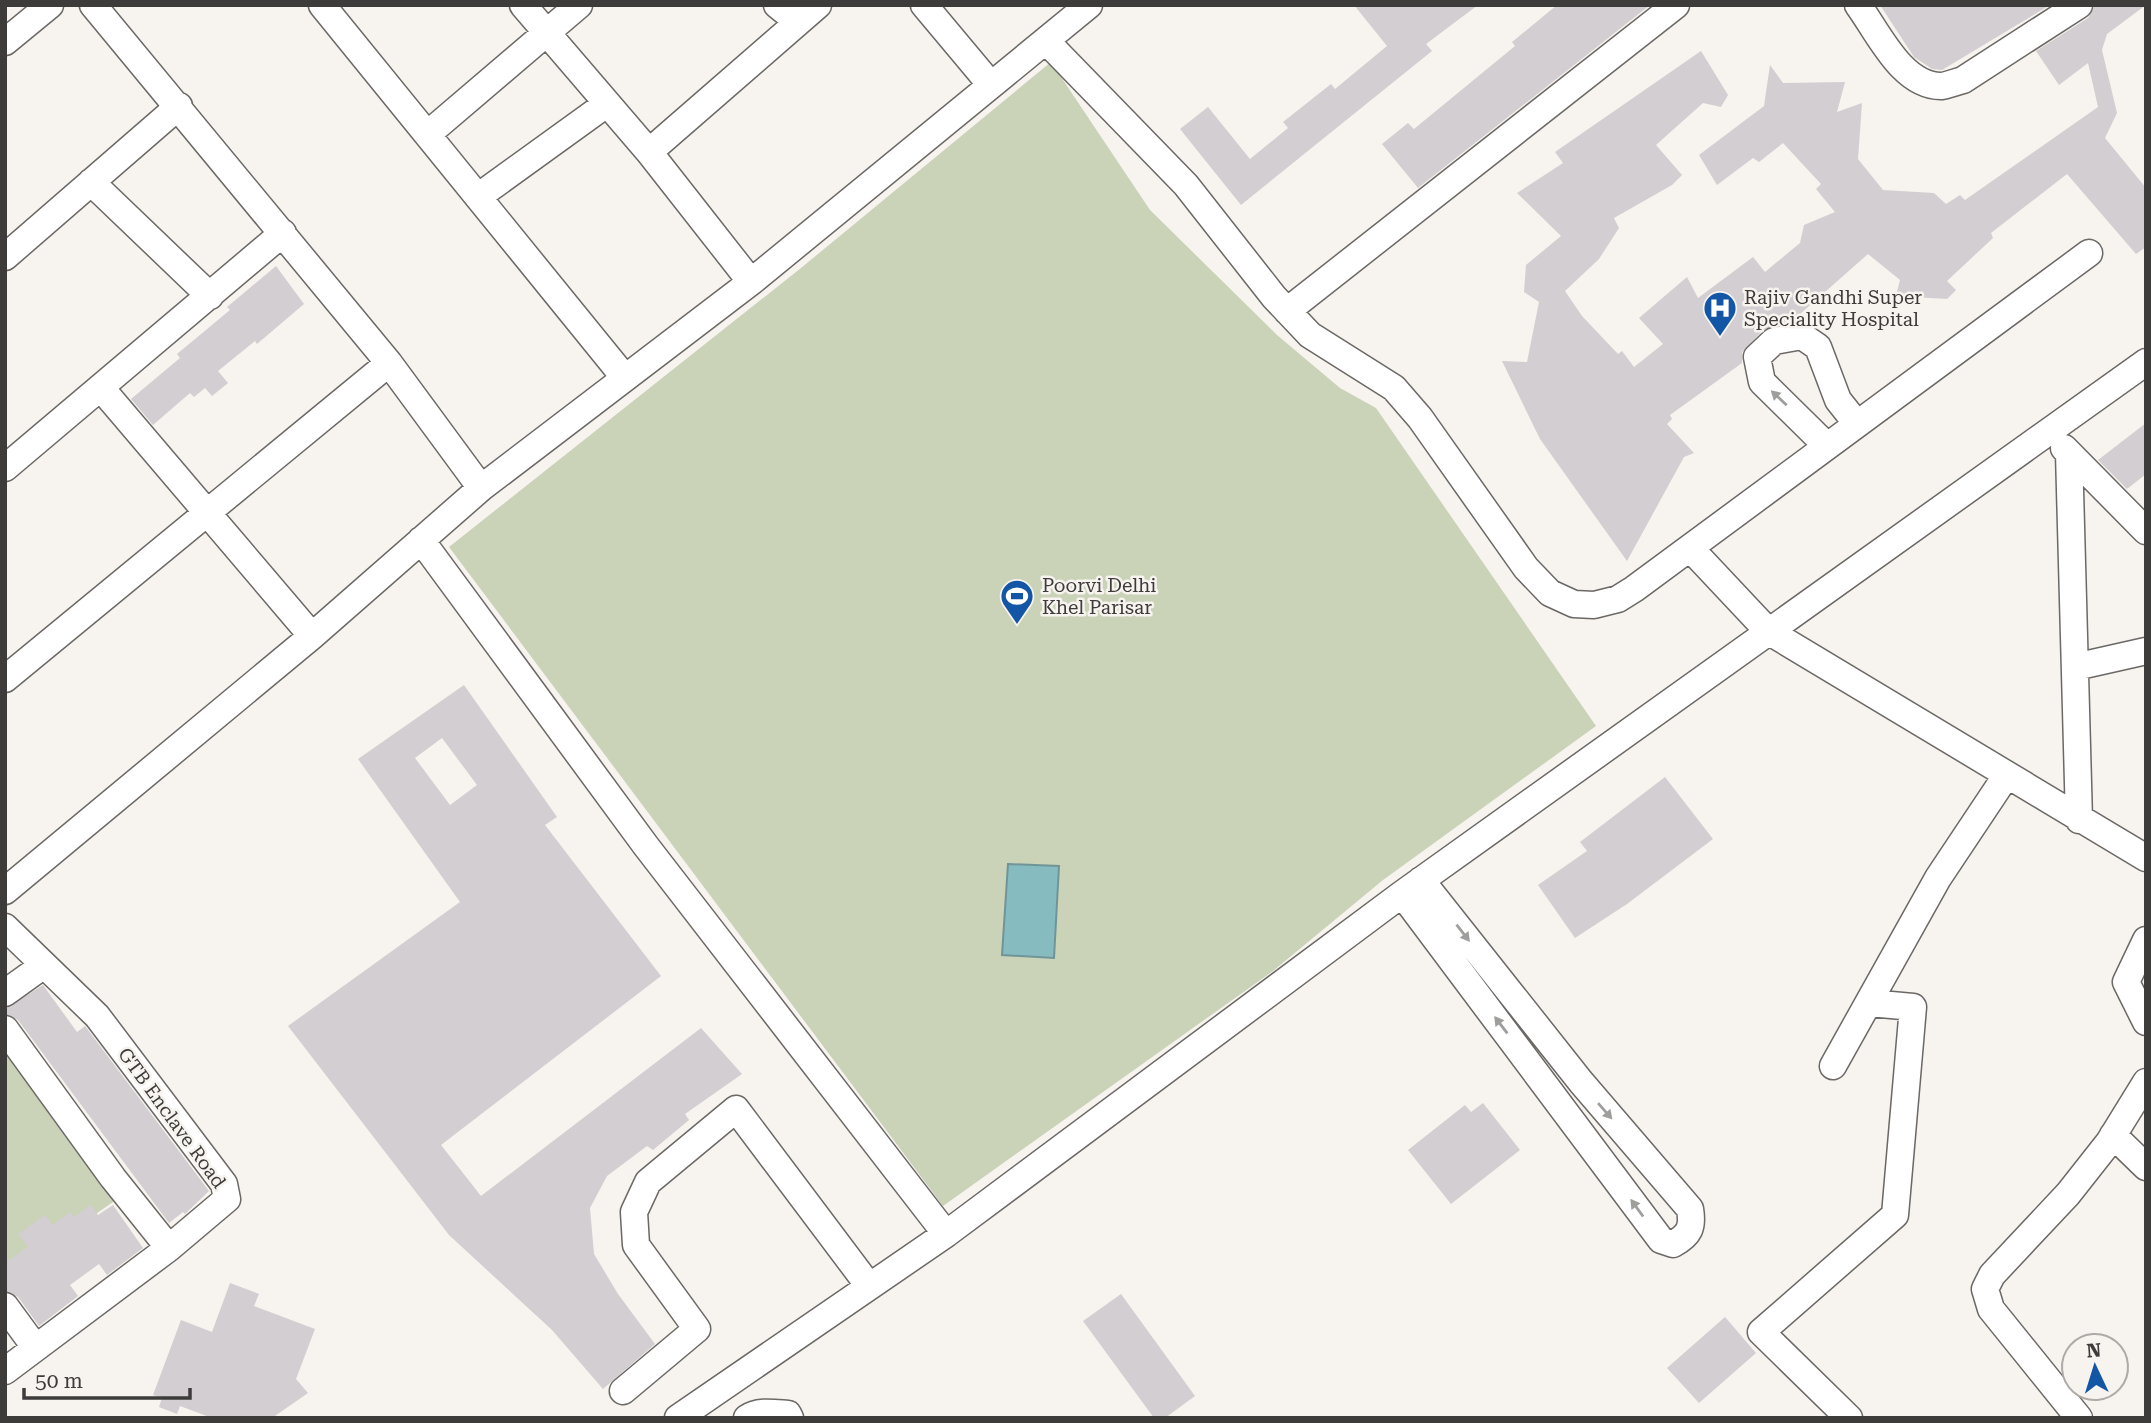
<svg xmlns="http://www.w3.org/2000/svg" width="2151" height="1423" viewBox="0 0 2151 1423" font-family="'Roboto Serif',serif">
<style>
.green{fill:#cad2b8}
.water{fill:#86bbc0;stroke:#709598;stroke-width:2}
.building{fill:#d3ced1;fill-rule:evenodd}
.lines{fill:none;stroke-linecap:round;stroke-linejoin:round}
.minor-casing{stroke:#6b6865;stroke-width:29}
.minor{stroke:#fff;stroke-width:26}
.oneway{fill:#9e9e9d}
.labels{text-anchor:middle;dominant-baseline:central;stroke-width:5;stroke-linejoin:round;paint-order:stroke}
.poi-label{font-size:19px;fill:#3e3c3b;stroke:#f7f3ef;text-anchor:start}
.street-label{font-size:19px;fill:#3e3c3b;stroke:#f7f3ef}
</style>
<rect width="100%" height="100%" fill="#f7f3ef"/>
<path class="green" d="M 1051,62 L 1150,210 L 1277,335 L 1340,388 L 1376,408 L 1596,726 L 1383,880 L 1273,971 L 943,1206 L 449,547 L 801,268 Z
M 5,1021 L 126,1193 L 5,1277 Z"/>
<path class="water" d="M 1008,864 L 1059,866 L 1054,958 L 1002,955 Z"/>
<path class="building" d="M 1354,5 L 1478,5 L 1426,44 L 1432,51 L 1241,205 L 1180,129 L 1208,107 L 1250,159 L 1288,128 L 1283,122 L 1331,84 L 1335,89 L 1387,46 Z
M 1557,5 L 1650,5 L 1418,188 L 1382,144 L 1408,123 L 1414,129 L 1515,46 L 1512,42 Z
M 1880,5 L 2050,5 L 1942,70 L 1932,69 L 1914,57 Z
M 2095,5 L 2146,5 L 2107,34 L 2102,50 L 2117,113 L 2105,138 L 2146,188 L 2146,247 L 2136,254 L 2067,174 L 1991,233 L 1993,238 L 1947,281 L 1956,290 L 1947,299 L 1896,296 L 1900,280 L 1868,254 L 1791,322 L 1763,330 L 1742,352 L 1742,363 L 1670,415 L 1672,419 L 1667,424 L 1694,453 L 1684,457 L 1627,561 L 1540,439 L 1502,361 L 1527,362 L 1539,302 L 1524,292 L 1526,265 L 1561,236 L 1517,193 L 1563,163 L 1555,152 L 1701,51 L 1728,95 L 1721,107 L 1703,103 L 1656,145 L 1682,175 L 1672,185 L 1614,218 L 1619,228 L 1599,259 L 1565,291 L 1582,316 L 1618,354 L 1622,351 L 1634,367 L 1663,344 L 1639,318 L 1687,277 L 1698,298 L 1753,257 L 1765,272 L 1800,243 L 1804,225 L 1835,212 L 1816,189 L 1821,184 L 1783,143 L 1759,162 L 1753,158 L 1717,185 L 1699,155 L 1764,106 L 1770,65 L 1783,83 L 1845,82 L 1837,112 L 1862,103 L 1858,159 L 1883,190 L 1934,193 L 1946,204 L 1960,195 L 1965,200 L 2098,107 L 2088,63 L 2059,85 L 2036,51 L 2088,18 Z
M 276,266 L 304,304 L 257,344 L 255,341 L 218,371 L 228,383 L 212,396 L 205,388 L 194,397 L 190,393 L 153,425 L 131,399 L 180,358 L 177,354 L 230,310 L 227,307 Z
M 2146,423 L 2146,474 L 2127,489 L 2098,460 Z
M 464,685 L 557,817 L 545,825 L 661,976 L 441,1145 L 481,1196 L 701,1028 L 742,1074 L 685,1114 L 689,1120 L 653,1150 L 647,1146 L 607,1176 L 590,1208 L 594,1254 L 618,1294 L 655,1344 L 603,1389 L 552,1330 L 449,1235 L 288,1026 L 460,902 L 358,759 ZM 442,738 L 477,785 L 450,805 L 415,758 Z
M 1665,777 L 1713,839 L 1627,904 L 1575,938 L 1538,885 L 1587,851 L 1580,842 Z
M 43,985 L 77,1032 L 85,1026 L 209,1191 L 185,1214 L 183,1212 L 169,1223 L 18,1020 L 5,1014 L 5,1009 Z
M 1483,1103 L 1520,1150 L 1451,1204 L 1408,1150 L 1465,1105 L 1471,1112 Z
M 91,1205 L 98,1215 L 113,1205 L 143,1248 L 107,1275 L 99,1264 L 70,1285 L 78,1296 L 39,1326 L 18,1297 L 5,1291 L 5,1263 L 28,1247 L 18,1234 L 45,1215 L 52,1225 L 70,1212 L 74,1217 Z
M 230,1283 L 259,1294 L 254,1306 L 315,1329 L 296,1379 L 308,1393 L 272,1418 L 212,1418 L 180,1406 L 177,1414 L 159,1407 L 162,1398 L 153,1395 L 181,1320 L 212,1332 Z
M 1121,1294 L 1195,1396 L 1165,1418 L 1154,1418 L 1083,1321 Z
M 1725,1317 L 1756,1353 L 1699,1403 L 1667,1368 Z"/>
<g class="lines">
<defs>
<path id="minor" d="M 93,5 L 389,363 L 481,488
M 322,5 L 625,378
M 777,5 L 798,22
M 924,5 L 991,85
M 1858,5 C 1878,32 1902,87 1942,86 C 1948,85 1956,82 1963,80 L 2079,5
M 1046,41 L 1186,185 L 1274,297 L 1310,335 L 1394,388 L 1420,418 L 1526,568 L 1550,593 L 1574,604 L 1594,605 L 1618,599 L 1634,589 L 2089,253
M 5,42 L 50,5
M 429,133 L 579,5
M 649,152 L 818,5
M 91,182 L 210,296
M 479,196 L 605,105
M 5,257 L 179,106
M 751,282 L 1089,5
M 1287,311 L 1676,5
M 101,388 L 312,636
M 1827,446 L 1762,382 L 1757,357 L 1774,341 L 1802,336 L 1818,347 L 1838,400 L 1857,424
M 2064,448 L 2146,531
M 2069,453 L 2079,820
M 5,468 L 283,233
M 421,540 L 646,846 L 946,1234
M 1690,548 L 1768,631 L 2146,858
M 2075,667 L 2146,651
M 5,679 L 389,363
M 5,891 L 312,636 L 481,488 L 751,282 L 649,152 L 523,5
M 1402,894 L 1661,1240 L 1673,1244 C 1690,1235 1693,1227 1690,1209 L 1581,1082 L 1421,880
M 5,927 L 97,1016 L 224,1184 L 227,1199 L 169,1248 L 5,1371
M 2146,940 L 2126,982 L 2146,1022
M 5,993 L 44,965
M 5,1029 L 113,1178 L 169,1248
M 1833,1066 L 1938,878 L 2006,776
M 2113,1135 L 2146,1167
M 5,1306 L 35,1347
M 623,1391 L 697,1329 L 636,1245 L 634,1212 L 648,1182 L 736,1109 L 869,1286
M 678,1418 L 946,1234 L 1402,894 L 2146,362
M 747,1418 C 758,1410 775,1413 788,1414 L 790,1418
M 1849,1418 L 1761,1332 L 1895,1215 L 1913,1007 L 1869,1003
M 2079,1418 L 1991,1309 L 1985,1289 L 1992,1275 L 2068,1194 L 2109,1142 L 2146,1082"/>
</defs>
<use href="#minor" class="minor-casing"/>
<use href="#minor" class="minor"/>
</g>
<defs><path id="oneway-solid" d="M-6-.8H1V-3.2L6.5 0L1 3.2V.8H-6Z" transform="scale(1.75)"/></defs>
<g class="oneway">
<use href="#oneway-solid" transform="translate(1779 398) rotate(-137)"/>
<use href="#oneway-solid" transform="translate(1463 933) rotate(52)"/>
<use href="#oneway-solid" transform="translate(1501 1025) rotate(-127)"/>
<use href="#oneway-solid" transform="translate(1605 1111) rotate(49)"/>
<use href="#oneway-solid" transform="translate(1637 1208) rotate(-126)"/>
</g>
<defs>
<symbol id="hospital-pin" viewBox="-11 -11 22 30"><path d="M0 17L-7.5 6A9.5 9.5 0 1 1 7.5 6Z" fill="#1456a6" stroke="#f7f3ef"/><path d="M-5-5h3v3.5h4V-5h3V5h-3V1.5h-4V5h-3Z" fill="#fff"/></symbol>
<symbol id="stadium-pin" viewBox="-11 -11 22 30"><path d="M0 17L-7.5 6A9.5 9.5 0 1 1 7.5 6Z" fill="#1456a6" stroke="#f7f3ef"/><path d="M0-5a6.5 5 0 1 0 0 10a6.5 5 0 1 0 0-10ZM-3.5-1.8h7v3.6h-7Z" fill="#fff"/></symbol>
</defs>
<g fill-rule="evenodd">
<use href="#hospital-pin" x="1701" y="289" width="38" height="52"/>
<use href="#stadium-pin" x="998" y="577" width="38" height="52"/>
</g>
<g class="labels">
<g class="poi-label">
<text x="1744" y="297">Rajiv Gandhi Super<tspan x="1744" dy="22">Speciality Hospital</tspan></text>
<text x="1042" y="585">Poorvi Delhi<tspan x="1042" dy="22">Khel Parisar</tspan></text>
</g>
<g class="street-label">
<text transform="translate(172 1118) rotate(54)">GTB Enclave Road</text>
</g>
</g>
<rect width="2151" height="1423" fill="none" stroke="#3e3c3b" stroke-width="14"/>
<g transform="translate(2095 1367) rotate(356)"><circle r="33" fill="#f7f3ef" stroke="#adaaa7" stroke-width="2"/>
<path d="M0-5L12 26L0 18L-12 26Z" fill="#1456a6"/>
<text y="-10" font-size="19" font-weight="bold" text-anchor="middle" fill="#3e3c3b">N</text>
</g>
<path d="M24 1388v10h166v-10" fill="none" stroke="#3e3c3b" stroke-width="3.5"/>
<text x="35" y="1388" font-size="21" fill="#3e3c3b" stroke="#f7f3ef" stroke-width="5" paint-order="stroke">50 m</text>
</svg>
